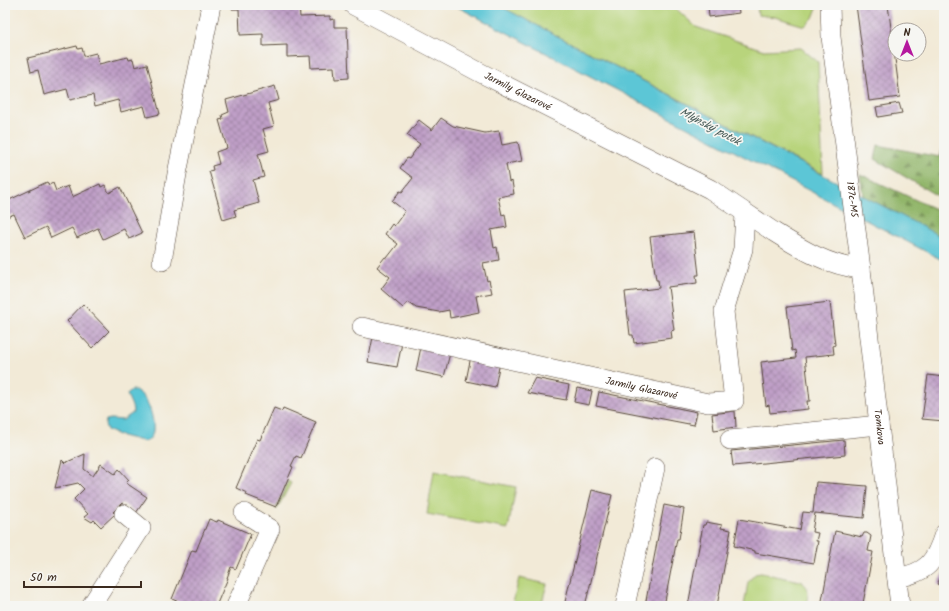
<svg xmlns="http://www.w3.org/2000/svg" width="949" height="611" viewBox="0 0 949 611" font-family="Kalam,sans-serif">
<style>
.grass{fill:#b8d47b;stroke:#7a7f4c}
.forest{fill:url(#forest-firs);stroke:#667044}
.water{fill:#5bc6d6;stroke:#4b787a}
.building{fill:url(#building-cross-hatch)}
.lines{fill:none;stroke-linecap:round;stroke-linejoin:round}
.minor-casing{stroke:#56473a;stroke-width:20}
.minor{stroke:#fff;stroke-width:19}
.labels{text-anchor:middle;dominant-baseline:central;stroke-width:3.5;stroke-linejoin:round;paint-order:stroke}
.street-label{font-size:10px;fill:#3b2a1e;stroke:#f6f6f2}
.water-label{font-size:11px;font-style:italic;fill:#455955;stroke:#f6f6f2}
</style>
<defs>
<pattern id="forest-firs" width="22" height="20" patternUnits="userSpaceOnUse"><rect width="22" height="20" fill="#92b66b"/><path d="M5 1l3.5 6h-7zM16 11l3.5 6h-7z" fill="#789457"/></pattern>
<pattern id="building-cross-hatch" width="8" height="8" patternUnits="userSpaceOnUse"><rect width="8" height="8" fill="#bf9fc7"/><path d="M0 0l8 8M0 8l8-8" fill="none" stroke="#9c82a1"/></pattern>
</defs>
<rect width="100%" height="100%" fill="#f6f6f2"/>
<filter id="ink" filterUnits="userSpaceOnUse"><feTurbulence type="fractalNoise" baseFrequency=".025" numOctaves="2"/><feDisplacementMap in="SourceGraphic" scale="8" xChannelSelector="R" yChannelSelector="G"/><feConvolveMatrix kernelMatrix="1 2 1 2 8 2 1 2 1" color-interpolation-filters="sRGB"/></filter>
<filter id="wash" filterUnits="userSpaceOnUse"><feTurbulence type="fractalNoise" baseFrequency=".012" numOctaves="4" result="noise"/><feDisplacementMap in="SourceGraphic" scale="16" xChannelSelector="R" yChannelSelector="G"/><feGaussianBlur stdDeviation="0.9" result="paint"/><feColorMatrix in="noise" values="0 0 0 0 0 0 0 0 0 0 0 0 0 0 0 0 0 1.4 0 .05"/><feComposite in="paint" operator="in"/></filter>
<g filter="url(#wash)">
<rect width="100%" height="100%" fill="#f2ead7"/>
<path class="grass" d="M 498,5 L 672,5 L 696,27 L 764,50 L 801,48 L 818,62 L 823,174 Z
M 757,5 L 818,5 L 813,18 L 805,26 L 775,17 L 758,15 Z
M 434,471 L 516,487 L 508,529 L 427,514 Z
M 288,481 L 291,483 L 277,509 L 276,509 Z
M 761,573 L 800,581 C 811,587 808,595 806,606 L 744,606 L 748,582 L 755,574 Z
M 519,578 L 547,584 L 541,606 L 512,606 Z"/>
<path class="forest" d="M 944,144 L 944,200 L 875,159 L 878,145 L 940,157 Z
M 860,174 L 944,213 L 944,238 L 863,196 Z"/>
<path class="water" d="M 454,5 L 498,5 L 944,238 L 944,261 Z
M 131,390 C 148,388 161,433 148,440 C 143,443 136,439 130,438 C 122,436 114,434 107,430 L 105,425 L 106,420 L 111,419 L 123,420 L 133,413 C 133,405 129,401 127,394 Z"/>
<g id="blocks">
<path class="building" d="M 5,5 L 9,5 L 5,13 Z
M 232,5 L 299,5 L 300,17 L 330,16 L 330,20 L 334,19 L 334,27 L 347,27 L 349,78 L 335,79 L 334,67 L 311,68 L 310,56 L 287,57 L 287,45 L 263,46 L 263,34 L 240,35 L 239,9 L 232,9 Z
M 708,5 L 738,5 L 739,13 L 709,17 Z
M 856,5 L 888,5 L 900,97 L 869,101 Z
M 77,46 L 78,49 L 82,48 L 84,56 L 96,53 L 99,64 L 128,57 L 129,60 L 133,59 L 135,67 L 147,64 L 160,114 L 147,117 L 144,106 L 121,112 L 118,100 L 95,106 L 93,95 L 70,100 L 67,89 L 44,95 L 38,70 L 31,72 L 28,58 Z
M 275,86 L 279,100 L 268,103 L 274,126 L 263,129 L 269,151 L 258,154 L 264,177 L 253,180 L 259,203 L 234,210 L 236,216 L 223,220 L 209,171 L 213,170 L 212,166 L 219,164 L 216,152 L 227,148 L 219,120 L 223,119 L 222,115 L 229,112 L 226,100 Z
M 899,103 L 902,113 L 878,117 L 876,107 Z
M 441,118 L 453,126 L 485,133 L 499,131 L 502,145 L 518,142 L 522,161 L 506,164 L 509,182 L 512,181 L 514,194 L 498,197 L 502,215 L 505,214 L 507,227 L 491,230 L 494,248 L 497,247 L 499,260 L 483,263 L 487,281 L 489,280 L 492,293 L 476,296 L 479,312 L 450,318 L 449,310 L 439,312 L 416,308 L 408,302 L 403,308 L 381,289 L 390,277 L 377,267 L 385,257 L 387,258 L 398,244 L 385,234 L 392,224 L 394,226 L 405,211 L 392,201 L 400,191 L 402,192 L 413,178 L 400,168 L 407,158 L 409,159 L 420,144 L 407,135 L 419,120 L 432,130 Z
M 47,182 L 49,185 L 53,183 L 56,191 L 68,186 L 72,197 L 100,184 L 101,187 L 105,185 L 109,193 L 120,187 L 142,233 L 129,239 L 124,229 L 103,239 L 98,228 L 77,238 L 72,228 L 51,238 L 46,227 L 25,237 L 14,214 L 7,217 L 5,212 L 5,202 Z
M 694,232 L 699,275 L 696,275 L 697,283 L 668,287 L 674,330 L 671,331 L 672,338 L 634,343 L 633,335 L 630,335 L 625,292 L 659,288 L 658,280 L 656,280 L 650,237 Z
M 830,302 L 835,345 L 833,346 L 834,354 L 805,357 L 810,401 L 807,401 L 808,409 L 770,413 L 769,405 L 766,406 L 761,362 L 796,358 L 795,350 L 792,351 L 787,307 Z
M 83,304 L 109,331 L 92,348 L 67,321 Z
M 373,337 L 402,343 L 397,367 L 368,362 Z
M 421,347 L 450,353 L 444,377 L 416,371 Z
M 471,356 L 500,362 L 495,387 L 466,381 Z
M 928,375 L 944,377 L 944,421 L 922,419 Z
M 535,378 L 569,385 L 566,400 L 527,393 Z
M 577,388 L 592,391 L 589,405 L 574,402 Z
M 599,392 L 697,412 L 694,425 L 596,406 Z
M 274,408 L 282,411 L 283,408 L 316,422 L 301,458 L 296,456 L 291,466 L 293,467 L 276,507 L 246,495 L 247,493 L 236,488 L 257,439 L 260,440 Z
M 735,411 L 736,427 L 714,430 L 712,414 Z
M 844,440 L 845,455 L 733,466 L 731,451 Z
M 85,454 L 84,469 L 93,476 L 101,464 L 115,474 L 119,469 L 129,480 L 126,483 L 147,497 L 136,513 L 122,503 L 113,512 L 115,514 L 101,527 L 94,520 L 92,522 L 84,517 L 88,514 L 74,499 L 84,489 L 78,483 L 55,488 L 62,460 L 65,463 Z
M 816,482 L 867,486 L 864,518 L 815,513 L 812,532 L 818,533 L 816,541 L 818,541 L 814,563 L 755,553 L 755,551 L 734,546 L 739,519 L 800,530 L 803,512 L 813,513 Z
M 592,490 L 612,495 L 585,606 L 564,606 Z
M 664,505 L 684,509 L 679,539 L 677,539 L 664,606 L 645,606 Z
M 209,519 L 217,522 L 218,520 L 251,534 L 236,569 L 231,567 L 227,578 L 228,578 L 216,606 L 182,606 L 183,604 L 172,599 L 192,550 L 196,551 Z
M 706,522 L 722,525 L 721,528 L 731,530 L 717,606 L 688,606 L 703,525 L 705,525 Z
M 835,531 L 862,537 L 864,533 L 867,533 L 871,536 L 868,551 L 873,552 L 863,603 L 866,604 L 866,606 L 821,606 Z
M 944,571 L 944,587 L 937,584 Z"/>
</g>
</g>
<g filter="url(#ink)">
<use href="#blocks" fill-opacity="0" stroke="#56473a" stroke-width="1"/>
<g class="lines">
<defs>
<g id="minor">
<path id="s1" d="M 353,5 L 481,73 L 710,189 C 731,203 753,218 774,232 C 801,249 829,266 861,269"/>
<path id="s2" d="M 830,5 L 831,37 L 861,269 L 900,606"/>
<path d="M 162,261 L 177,174 L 211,5"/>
<path id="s3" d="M 362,327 L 708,403 L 734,401 L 724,311 L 743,249 L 745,213"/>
<path d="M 730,440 L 879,425"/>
<path d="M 897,578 C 928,572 935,562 944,534"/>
<path d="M 91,606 L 141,528 L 124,514"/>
<path d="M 236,606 L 270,529 L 244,513"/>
<path d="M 625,606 L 655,468"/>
</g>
</defs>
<use href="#minor" class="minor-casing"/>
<use href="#minor" class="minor"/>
</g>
</g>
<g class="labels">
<g class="street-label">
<text stroke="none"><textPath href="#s1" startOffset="186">Jarmily Glazarové</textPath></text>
<text stroke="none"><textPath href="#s2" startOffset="196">187c-M5</textPath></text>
<text stroke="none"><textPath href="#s3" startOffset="286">Jarmily Glazarové</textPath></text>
<text stroke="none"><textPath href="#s2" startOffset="425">Tomkova</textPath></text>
</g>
<g class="water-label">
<text transform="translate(710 127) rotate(28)">Mlýnský potok</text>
</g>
</g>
<rect width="949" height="611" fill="none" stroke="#f6f6f2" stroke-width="20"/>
<g transform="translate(907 42)"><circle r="19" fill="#f6f6f2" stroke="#aba49d"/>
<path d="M0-3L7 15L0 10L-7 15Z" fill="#b5179e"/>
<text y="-6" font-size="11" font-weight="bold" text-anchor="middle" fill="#3b2a1e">N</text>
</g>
<path d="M24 581v6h117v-6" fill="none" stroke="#3b2a1e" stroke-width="2"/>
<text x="30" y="581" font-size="12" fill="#3b2a1e" stroke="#f6f6f2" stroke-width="3" paint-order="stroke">50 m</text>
</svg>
